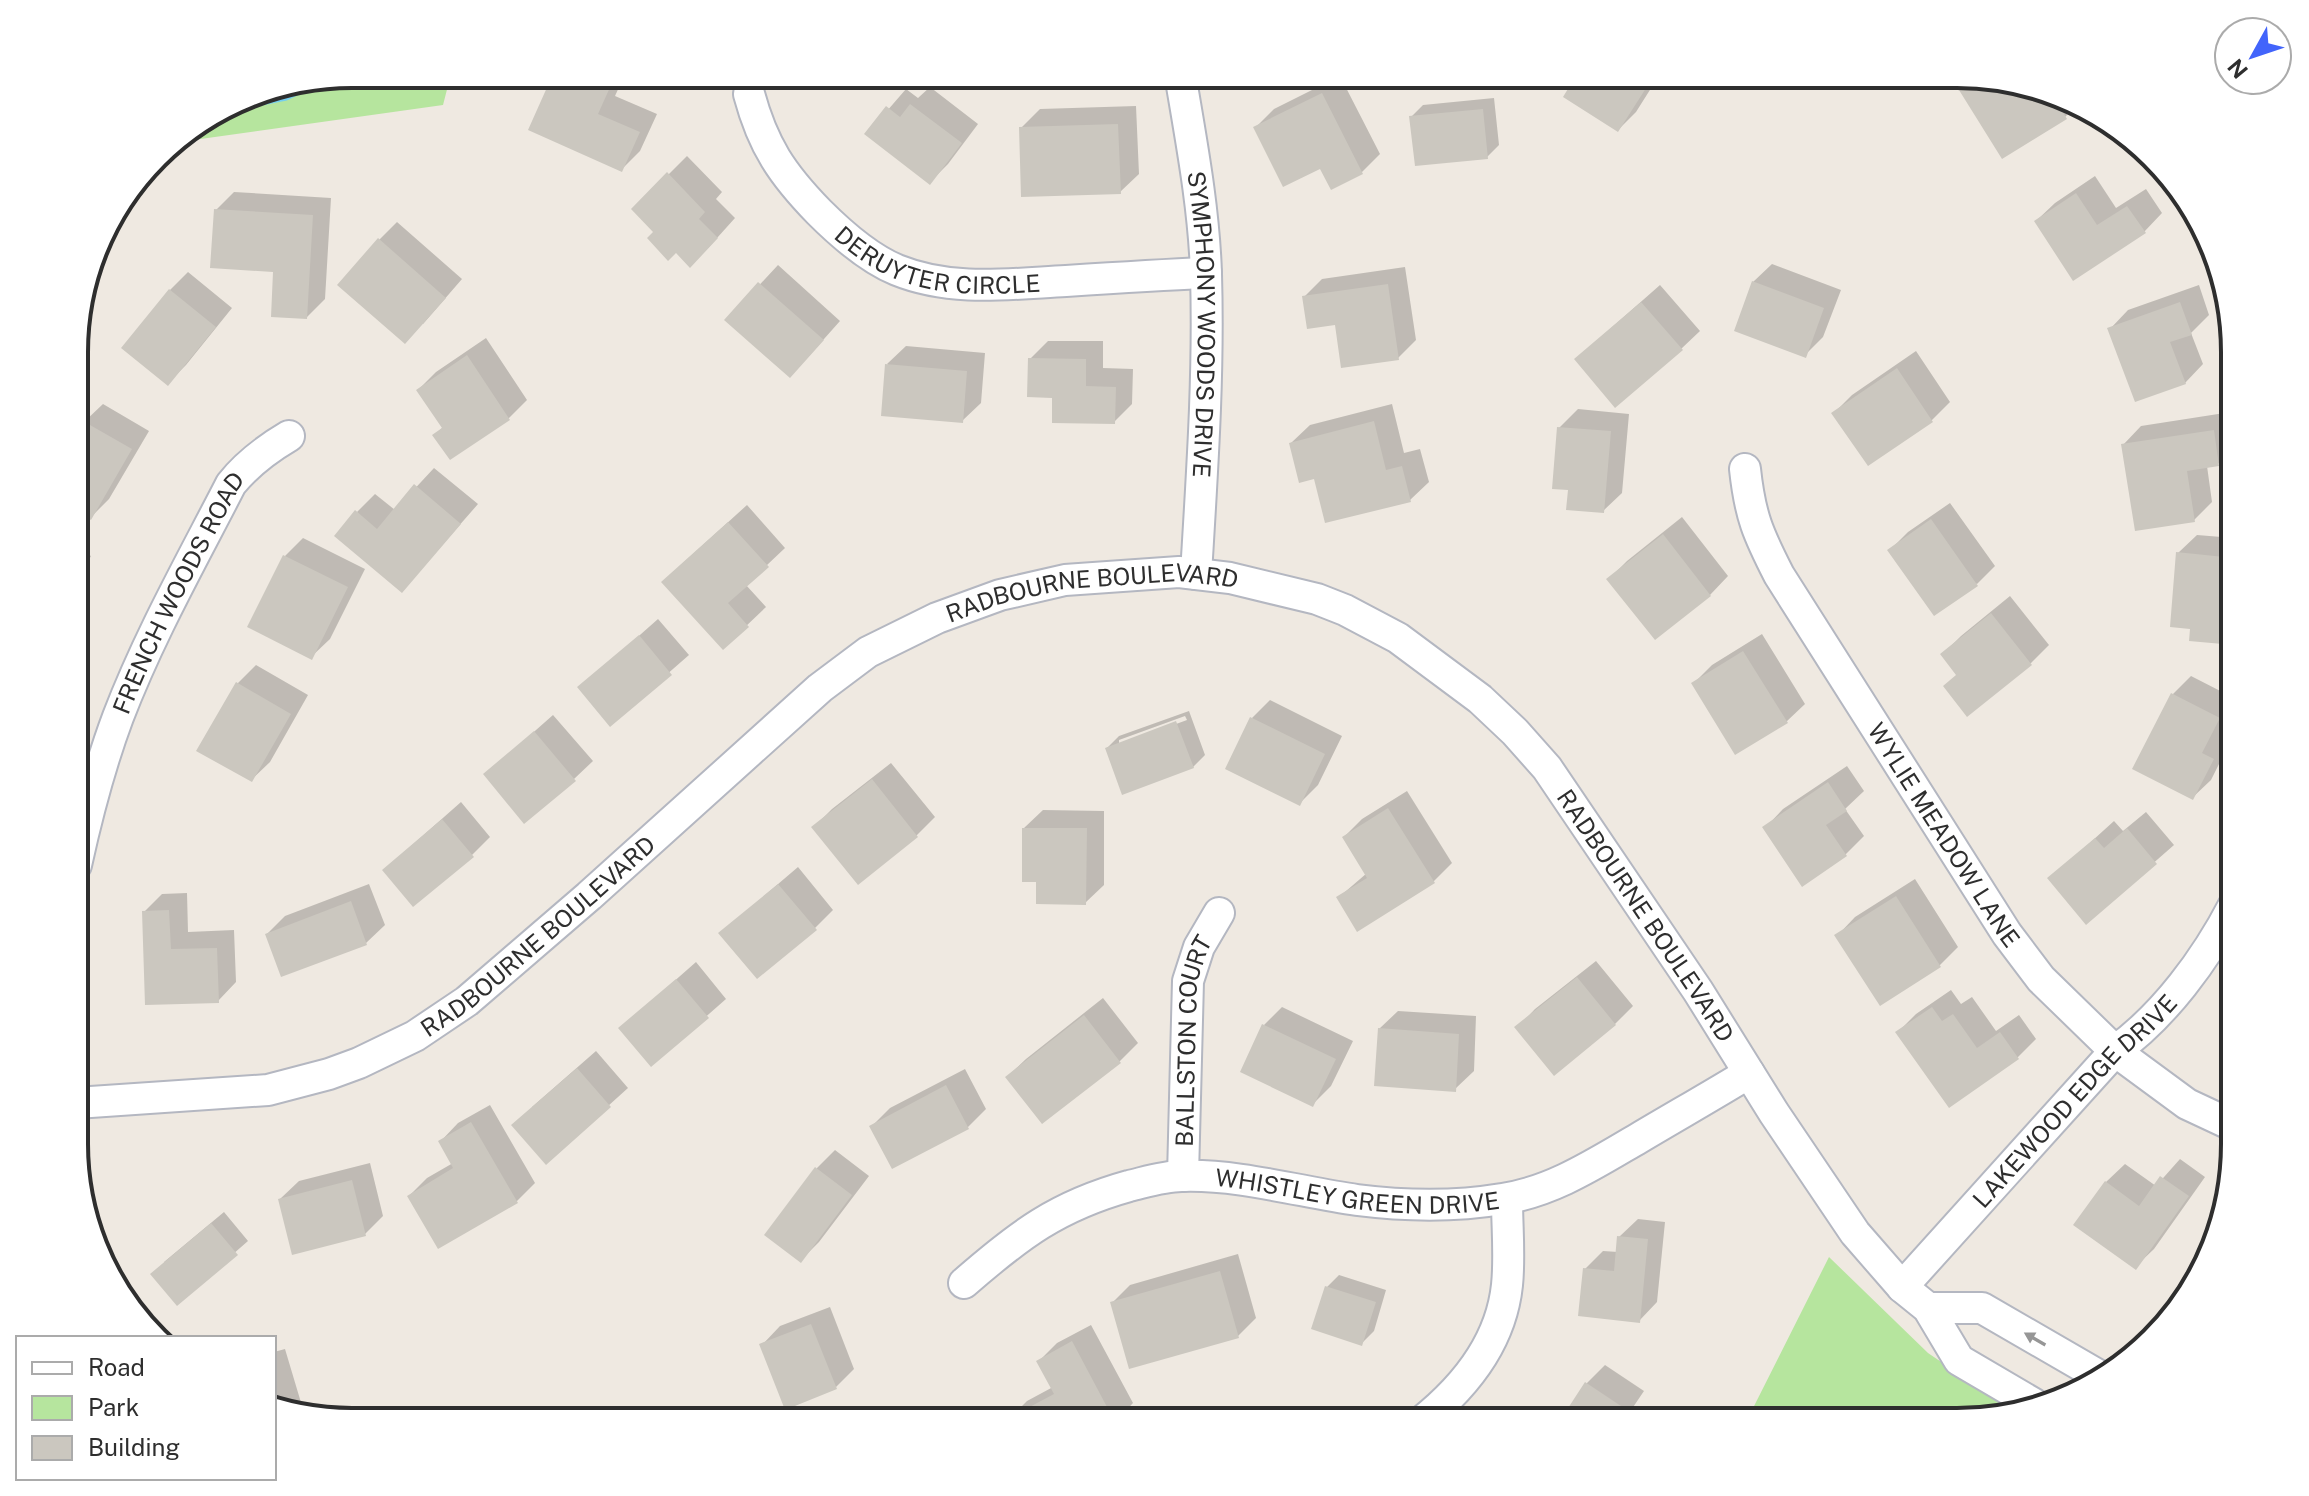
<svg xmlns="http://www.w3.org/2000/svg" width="2309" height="1496" viewBox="0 0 2309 1496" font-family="'Public Sans',sans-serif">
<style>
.green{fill:#b6e59e}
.shadow{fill:#0003;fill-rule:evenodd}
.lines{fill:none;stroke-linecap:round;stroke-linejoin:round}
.stream{stroke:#75cff0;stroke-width:9}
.building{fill:#cbc7bf}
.street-casing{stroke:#b4b7c1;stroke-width:34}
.street{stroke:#fff;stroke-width:30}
.oneway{fill:#969696}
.labels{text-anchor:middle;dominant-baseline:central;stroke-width:7;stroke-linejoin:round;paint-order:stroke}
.street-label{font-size:24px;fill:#2e2e2e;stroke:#fff}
.rim{fill:none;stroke:#2e2e2e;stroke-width:4}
</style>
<rect width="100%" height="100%" fill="#efe9e1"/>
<path class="green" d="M 352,74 L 451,74 L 443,105 L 179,142 L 97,249 L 103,229 L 168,143 L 246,95 Z
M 1829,1257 L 1928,1353 L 2012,1410 L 1975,1421 L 1746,1422 Z"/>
<path class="shadow" d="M 555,74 L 625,74 L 615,96 L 657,114 L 640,151 L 622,169 Z
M 1580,74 L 1660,74 L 1636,112 L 1618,130 Z
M 1340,76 L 1380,154 L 1361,173 L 1256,127 L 1274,109 Z
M 1976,77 L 2029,84 L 2077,105 L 2065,117 L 1962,91 Z
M 930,87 L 978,124 L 948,164 L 930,182 L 867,134 L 906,89 L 918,98 Z
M 1494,98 L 1499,145 L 1487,157 L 1411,117 L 1423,105 Z
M 1136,106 L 1139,174 L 1120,192 L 1021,128 L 1040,109 Z
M 687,156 L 722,192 L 716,199 L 735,218 L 708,248 L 656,232 L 634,209 Z
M 2095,176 L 2116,208 L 2146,189 L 2162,213 L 2144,232 L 2036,221 L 2055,203 Z
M 234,192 L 331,198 L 325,299 L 307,317 L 275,270 L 216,210 Z
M 397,222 L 462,279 L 423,324 L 379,240 Z
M 1772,264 L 1841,290 L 1823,337 L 1805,355 L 1753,282 Z
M 778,265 L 840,321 L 808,357 L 727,320 Z
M 1405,267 L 1416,340 L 1398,358 L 1337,323 L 1304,297 L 1322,279 Z
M 188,272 L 232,308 L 186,365 L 168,383 L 170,290 Z
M 1660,285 L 1700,331 L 1681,349 L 1576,359 Z
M 2199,285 L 2209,315 L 2191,333 L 2203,364 L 2185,383 L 2110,329 L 2128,310 Z
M 486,338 L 527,400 L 509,418 L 450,458 L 435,435 L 443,427 L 418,390 L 436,372 Z
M 1048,341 L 1103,341 L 1103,368 L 1133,369 L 1132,404 L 1114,422 L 1054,396 L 1030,359 Z
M 906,346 L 985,353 L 981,403 L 962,421 L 887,364 Z
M 1916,351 L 1950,402 L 1932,420 L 1868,463 L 1834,413 L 1852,395 Z
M 103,404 L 149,431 L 109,499 L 91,517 L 84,422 Z
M 1392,404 L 1404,453 L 1420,449 L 1429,482 L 1410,500 L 1315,477 L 1291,443 L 1310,425 Z
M 1578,409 L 1629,414 L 1622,493 L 1603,511 L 1570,488 L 1559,428 Z
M 2231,412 L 2234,448 L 2218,464 L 2207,466 L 2212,502 L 2194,520 L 2123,445 L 2141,426 Z
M 434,468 L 478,504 L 402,591 L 357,512 L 375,494 L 395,510 Z
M 1950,503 L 1995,566 L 1977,584 L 1890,550 L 1908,532 Z
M 747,505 L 785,548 L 746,585 L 766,607 L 723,648 L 682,564 Z
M 1682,517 L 1728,576 L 1710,595 L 1655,637 L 1609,579 L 1627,561 Z
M 2197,535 L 2234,538 L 2234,643 L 2191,639 L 2192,627 L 2178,553 Z
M 303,538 L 365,569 L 330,639 L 311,657 L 285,556 Z
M 76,548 L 91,556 L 76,584 Z
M 2010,596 L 2049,645 L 2031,663 L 1968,714 L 1958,673 L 1943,654 L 1961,636 Z
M 658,619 L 689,655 L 610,724 L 580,688 Z
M 1762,634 L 1805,704 L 1786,722 L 1694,683 L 1712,665 Z
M 256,665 L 308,695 L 270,762 L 251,780 L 238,683 Z
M 2191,676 L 2234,698 L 2234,703 L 2219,734 L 2231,740 L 2211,780 L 2192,798 L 2173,694 Z
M 1270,700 L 1342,736 L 1318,785 L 1299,804 L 1252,718 Z
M 1189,711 L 1205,755 L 1193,767 L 1107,748 L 1119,736 ZM 1185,716 L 1187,720 L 1119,745 L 1119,740 Z
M 553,715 L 593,761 L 574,779 L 485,775 Z
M 891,763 L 935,817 L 916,836 L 814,827 L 832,809 Z
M 1847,766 L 1864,791 L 1845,809 L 1864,836 L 1846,854 L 1803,884 L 1765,828 L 1783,809 Z
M 1407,791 L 1452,863 L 1434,881 L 1338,898 L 1367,873 L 1344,837 L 1362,819 Z
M 461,802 L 490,837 L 472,855 L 384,870 Z
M 1043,810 L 1104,811 L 1104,885 L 1085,903 L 1038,880 L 1024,828 Z
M 2146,812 L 2174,845 L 2086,922 L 2050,879 L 2114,821 L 2123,831 Z
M 798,867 L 833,910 L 815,928 L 721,933 Z
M 1915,879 L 1958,947 L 1940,965 L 1881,1003 L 1837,936 L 1855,917 Z
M 369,884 L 385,925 L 366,943 L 283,975 L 267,934 L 285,916 Z
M 187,893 L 188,932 L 234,930 L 236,982 L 218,1001 L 147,1003 L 144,912 L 162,894 Z
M 1596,961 L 1633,1006 L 1615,1024 L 1517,1028 L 1535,1009 Z
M 696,962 L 726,999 L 651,1065 L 621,1028 Z
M 1951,990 L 1961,1004 L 1972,997 L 1996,1031 L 2019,1015 L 2036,1039 L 2018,1057 L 1949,1106 L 1898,1032 L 1916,1014 Z
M 1103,998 L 1138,1043 L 1120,1061 L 1042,1122 L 1007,1077 L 1026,1059 Z
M 1282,1007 L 1353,1041 L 1331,1086 L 1313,1104 L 1264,1025 Z
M 1398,1011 L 1476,1016 L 1474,1071 L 1455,1089 L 1379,1029 Z
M 596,1051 L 628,1088 L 546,1162 L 532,1107 Z
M 965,1069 L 986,1109 L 968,1127 L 872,1126 L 890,1108 Z
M 490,1105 L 535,1183 L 517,1201 L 439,1246 L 409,1196 L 427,1178 L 453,1163 L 440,1142 L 458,1123 Z
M 835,1150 L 869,1176 L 819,1242 L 801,1260 L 817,1168 Z
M 2180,1159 L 2205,1177 L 2154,1249 L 2135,1267 L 2106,1182 L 2125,1164 L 2156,1186 Z
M 370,1163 L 383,1216 L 365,1234 L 280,1199 L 299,1181 Z
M 224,1212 L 248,1241 L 177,1303 L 164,1262 Z
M 1638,1219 L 1665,1222 L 1657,1302 L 1639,1321 L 1585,1269 L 1603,1251 L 1618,1252 L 1619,1237 Z
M 1238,1254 L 1256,1318 L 1238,1336 L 1112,1303 L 1130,1285 Z
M 1339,1275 L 1386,1290 L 1374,1331 L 1362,1343 L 1327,1287 Z
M 830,1307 L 854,1369 L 836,1387 L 762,1345 L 780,1326 Z
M 1091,1325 L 1133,1403 L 1115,1422 L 1009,1419 L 1027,1401 L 1053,1387 L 1039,1361 L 1057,1343 Z
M 285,1349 L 305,1416 L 274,1410 L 274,1352 Z
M 1605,1365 L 1644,1391 L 1623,1422 L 1561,1422 L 1587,1383 Z
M 884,1408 L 962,1418 L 961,1422 L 872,1422 Z"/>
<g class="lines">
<path class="stream" d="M 225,108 L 286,96 L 317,81"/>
</g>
<path class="building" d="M 553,74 L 578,74 L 587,78 L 589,74 L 616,74 L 598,114 L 640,132 L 622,172 L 528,130 Z
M 1577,74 L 1655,74 L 1618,132 L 1563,97 Z
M 1981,77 L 2029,84 L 2051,93 L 2067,119 L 2002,159 L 1959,90 Z
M 1322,93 L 1363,174 L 1331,190 L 1320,169 L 1283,187 L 1253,127 Z
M 910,104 L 962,143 L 930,185 L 864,134 L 886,106 L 900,117 Z
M 1483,109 L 1488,159 L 1415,166 L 1409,116 Z
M 1118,124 L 1121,194 L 1021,197 L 1019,127 Z
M 667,172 L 705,212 L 699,219 L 718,238 L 690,268 L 676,253 L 668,261 L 647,238 L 653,232 L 631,209 Z
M 2076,193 L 2097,225 L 2127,206 L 2146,233 L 2073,281 L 2034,221 Z
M 214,209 L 313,215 L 307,319 L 271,317 L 273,272 L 210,268 Z
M 378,238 L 446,298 L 405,344 L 337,285 Z
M 1752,281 L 1824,308 L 1806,358 L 1734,331 Z
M 758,282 L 824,340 L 790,378 L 724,320 Z
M 1388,284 L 1399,360 L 1341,368 L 1335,325 L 1307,329 L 1302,296 Z
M 169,289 L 216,327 L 168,386 L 121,348 Z
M 1641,302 L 1683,350 L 1615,408 L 1574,359 Z
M 2180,302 L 2192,335 L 2170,342 L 2186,384 L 2135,402 L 2107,328 Z
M 467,355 L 510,420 L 450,460 L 432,435 L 442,428 L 416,390 Z
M 1028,358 L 1086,359 L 1086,386 L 1116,387 L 1115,424 L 1052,423 L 1052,398 L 1027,397 Z
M 885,364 L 967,371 L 963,423 L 881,416 Z
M 1897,368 L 1933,422 L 1868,466 L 1831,413 Z
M 83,421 L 132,449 L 91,520 L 76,511 L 76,433 Z
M 1374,421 L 1386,470 L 1402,466 L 1411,502 L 1325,523 L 1314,479 L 1299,483 L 1289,443 Z
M 1557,427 L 1611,431 L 1604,513 L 1566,510 L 1568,490 L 1552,489 Z
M 2214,430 L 2219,466 L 2187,471 L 2195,522 L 2135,531 L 2121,444 Z
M 414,484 L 461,524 L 402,593 L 334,536 L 355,510 L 377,529 Z
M 1931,519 L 1978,586 L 1934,616 L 1887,550 Z
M 728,522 L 769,567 L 728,603 L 749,627 L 723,650 L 661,582 Z
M 1663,534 L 1711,596 L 1655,640 L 1606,579 Z
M 2176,552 L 2234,558 L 2234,645 L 2189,641 L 2190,629 L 2170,627 Z
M 283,555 L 348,587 L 312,660 L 247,627 Z
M 1991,613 L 2032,665 L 1967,717 L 1943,686 L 1956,675 L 1940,654 Z
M 639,635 L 672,675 L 610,727 L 577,687 Z
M 1743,651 L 1788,723 L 1735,755 L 1691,683 Z
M 236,682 L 291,714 L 252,782 L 196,751 Z
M 2171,693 L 2220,718 L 2202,753 L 2214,759 L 2193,800 L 2132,769 Z
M 1250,717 L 1325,754 L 1300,806 L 1225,769 Z
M 1176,721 L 1194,768 L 1122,795 L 1105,748 Z
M 534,731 L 576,781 L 524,824 L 483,774 Z
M 872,779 L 918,837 L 858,885 L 811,827 Z
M 1828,782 L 1847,811 L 1826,825 L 1847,856 L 1802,887 L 1762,827 Z
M 1388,808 L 1435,883 L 1357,932 L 1336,897 L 1367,878 L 1342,837 Z
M 442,819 L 474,857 L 413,907 L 382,870 Z
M 1022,828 L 1087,828 L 1086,905 L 1036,904 L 1036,882 L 1022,882 Z
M 2127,828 L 2157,864 L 2086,925 L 2047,878 L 2095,838 L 2104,848 Z
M 778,884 L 817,930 L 757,979 L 718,933 Z
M 1896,896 L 1941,967 L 1880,1006 L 1834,935 Z
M 351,901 L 367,945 L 281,977 L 265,934 Z
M 169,910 L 171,949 L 217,948 L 219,1003 L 145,1005 L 142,911 Z
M 1577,977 L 1616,1025 L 1554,1076 L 1514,1027 Z
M 676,979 L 709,1018 L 651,1067 L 618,1028 Z
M 1932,1007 L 1942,1021 L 1953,1014 L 1977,1048 L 2000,1032 L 2019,1059 L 1949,1108 L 1895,1032 Z
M 1084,1015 L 1121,1063 L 1042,1124 L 1005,1077 Z
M 1262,1024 L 1336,1059 L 1313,1107 L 1240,1072 Z
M 1378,1028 L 1459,1034 L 1456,1092 L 1374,1086 Z
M 577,1068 L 611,1107 L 546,1165 L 511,1125 Z
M 946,1085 L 969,1129 L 892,1169 L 869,1126 Z
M 471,1122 L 518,1203 L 438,1249 L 407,1196 L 453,1168 L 438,1141 Z
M 815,1167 L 852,1195 L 801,1263 L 764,1235 Z
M 2160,1176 L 2189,1196 L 2136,1270 L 2073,1225 L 2105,1181 L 2139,1206 Z
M 352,1180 L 366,1236 L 292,1255 L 278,1199 Z
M 211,1223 L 238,1255 L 177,1306 L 150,1274 Z
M 1617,1236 L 1648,1239 L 1640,1323 L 1578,1316 L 1583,1268 L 1614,1271 Z
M 1220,1271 L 1239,1338 L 1129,1369 L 1110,1302 Z
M 1325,1286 L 1376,1302 L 1362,1346 L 1311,1329 Z
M 811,1324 L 837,1389 L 785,1410 L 759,1344 Z
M 1072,1341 L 1115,1422 L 1008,1422 L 1007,1419 L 1054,1394 L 1036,1361 Z
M 1585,1382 L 1627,1410 L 1619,1422 L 1559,1422 Z"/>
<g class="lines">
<defs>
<g id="street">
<path id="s1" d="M 1180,74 C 1191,140 1204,207 1206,274 C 1209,374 1202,474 1196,574"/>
<path id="s2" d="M 749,94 C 763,146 782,174 819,212 C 841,234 868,258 897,270 C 951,292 1009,284 1066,281 C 1112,278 1159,275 1206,273"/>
<path id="s3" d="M 1745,469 C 1750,516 1758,534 1779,575 L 2007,934 L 2041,979 L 2115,1051 L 2187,1104 L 2234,1126"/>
<path id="s4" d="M 76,865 C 87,815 100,765 118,717 C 149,636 192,560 231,484 C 247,464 267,449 289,436"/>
<path id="s5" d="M 76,1103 L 268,1090 L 329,1074 L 359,1063 L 415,1036 L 467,1001 L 589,896 L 820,688 L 868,652 L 937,618 L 1000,595 L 1065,580 L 1179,572 L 1230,578 L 1317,599 L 1345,610 L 1398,638 L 1480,699 L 1515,732 L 1547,768 L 1698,991 L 1774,1113 L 1855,1233 L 1902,1287 L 1928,1308 L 1959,1360 L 2034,1404"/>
<path id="s6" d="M 1183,1176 L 1188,981 L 1199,947 L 1219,913"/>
<path id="s7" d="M 964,1283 C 1019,1235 1057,1206 1129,1186 C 1146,1182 1164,1176 1182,1176 C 1238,1174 1301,1192 1357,1200 C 1405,1206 1454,1207 1502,1199 C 1552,1192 1596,1163 1639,1138 C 1676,1116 1713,1095 1749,1073"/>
<path id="s8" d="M 1902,1287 L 2115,1051 C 2164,1016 2206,959 2234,905"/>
<path d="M 1928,1308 L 1982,1308 L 2103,1378"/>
<path d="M 1421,1422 C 1465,1387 1501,1343 1507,1285 C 1510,1257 1507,1227 1507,1199"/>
</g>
</defs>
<use href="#street" class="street-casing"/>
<use href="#street" class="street"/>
</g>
<defs><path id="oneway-solid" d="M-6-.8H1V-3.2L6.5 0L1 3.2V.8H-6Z" transform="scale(2)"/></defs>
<use class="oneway" href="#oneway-solid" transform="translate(2035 1339) rotate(-150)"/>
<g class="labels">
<g class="street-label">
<text stroke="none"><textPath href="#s2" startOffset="274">DERUYTER CIRCLE</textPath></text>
<text stroke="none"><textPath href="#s1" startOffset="252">SYMPHONY WOODS DRIVE</textPath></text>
<text stroke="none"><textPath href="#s4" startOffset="292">FRENCH WOODS ROAD</textPath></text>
<text stroke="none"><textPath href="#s5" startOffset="1180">RADBOURNE BOULEVARD</textPath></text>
<text stroke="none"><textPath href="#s3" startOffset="420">WYLIE MEADOW LANE</textPath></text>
<text stroke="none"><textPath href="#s5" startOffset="1876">RADBOURNE BOULEVARD</textPath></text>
<text stroke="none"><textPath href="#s5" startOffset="508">RADBOURNE BOULEVARD</textPath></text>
<text stroke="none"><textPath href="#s6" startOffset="136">BALLSTON COURT</textPath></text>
<text stroke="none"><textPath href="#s8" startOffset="254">LAKEWOOD EDGE DRIVE</textPath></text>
<text stroke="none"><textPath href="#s7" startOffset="424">WHISTLEY GREEN DRIVE</textPath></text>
</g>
</g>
<path d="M0 0H2309V1496H0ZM352 88H1957A264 264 0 0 1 2221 352V1144A264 264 0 0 1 1957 1408H352A264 264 0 0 1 88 1144V352A264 264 0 0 1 352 88Z" fill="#fff" fill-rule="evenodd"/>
<path class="rim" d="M352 88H1957A264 264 0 0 1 2221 352V1144A264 264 0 0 1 1957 1408H352A264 264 0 0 1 88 1144V352A264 264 0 0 1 352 88Z"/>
<rect x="16" y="1336" width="260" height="144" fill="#ffffff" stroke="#ababab" stroke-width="2"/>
<rect x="32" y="1362" width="40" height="12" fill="#ffffff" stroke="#ababab" stroke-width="2"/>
<text x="88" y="1376" font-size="24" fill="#2e2e2e">Road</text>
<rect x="32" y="1396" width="40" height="24" fill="#b6e59e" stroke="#ababab" stroke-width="2"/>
<text x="88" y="1416" font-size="24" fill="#2e2e2e">Park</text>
<rect x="32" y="1436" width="40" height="24" fill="#cbc7bf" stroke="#ababab" stroke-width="2"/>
<text x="88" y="1456" font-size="24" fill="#2e2e2e">Building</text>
<g transform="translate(2253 56) rotate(230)"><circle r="38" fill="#ffffff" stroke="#ababab" stroke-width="2"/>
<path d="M0-6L14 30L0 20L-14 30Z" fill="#4264fb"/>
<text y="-12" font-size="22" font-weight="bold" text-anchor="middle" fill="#2e2e2e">N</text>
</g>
</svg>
